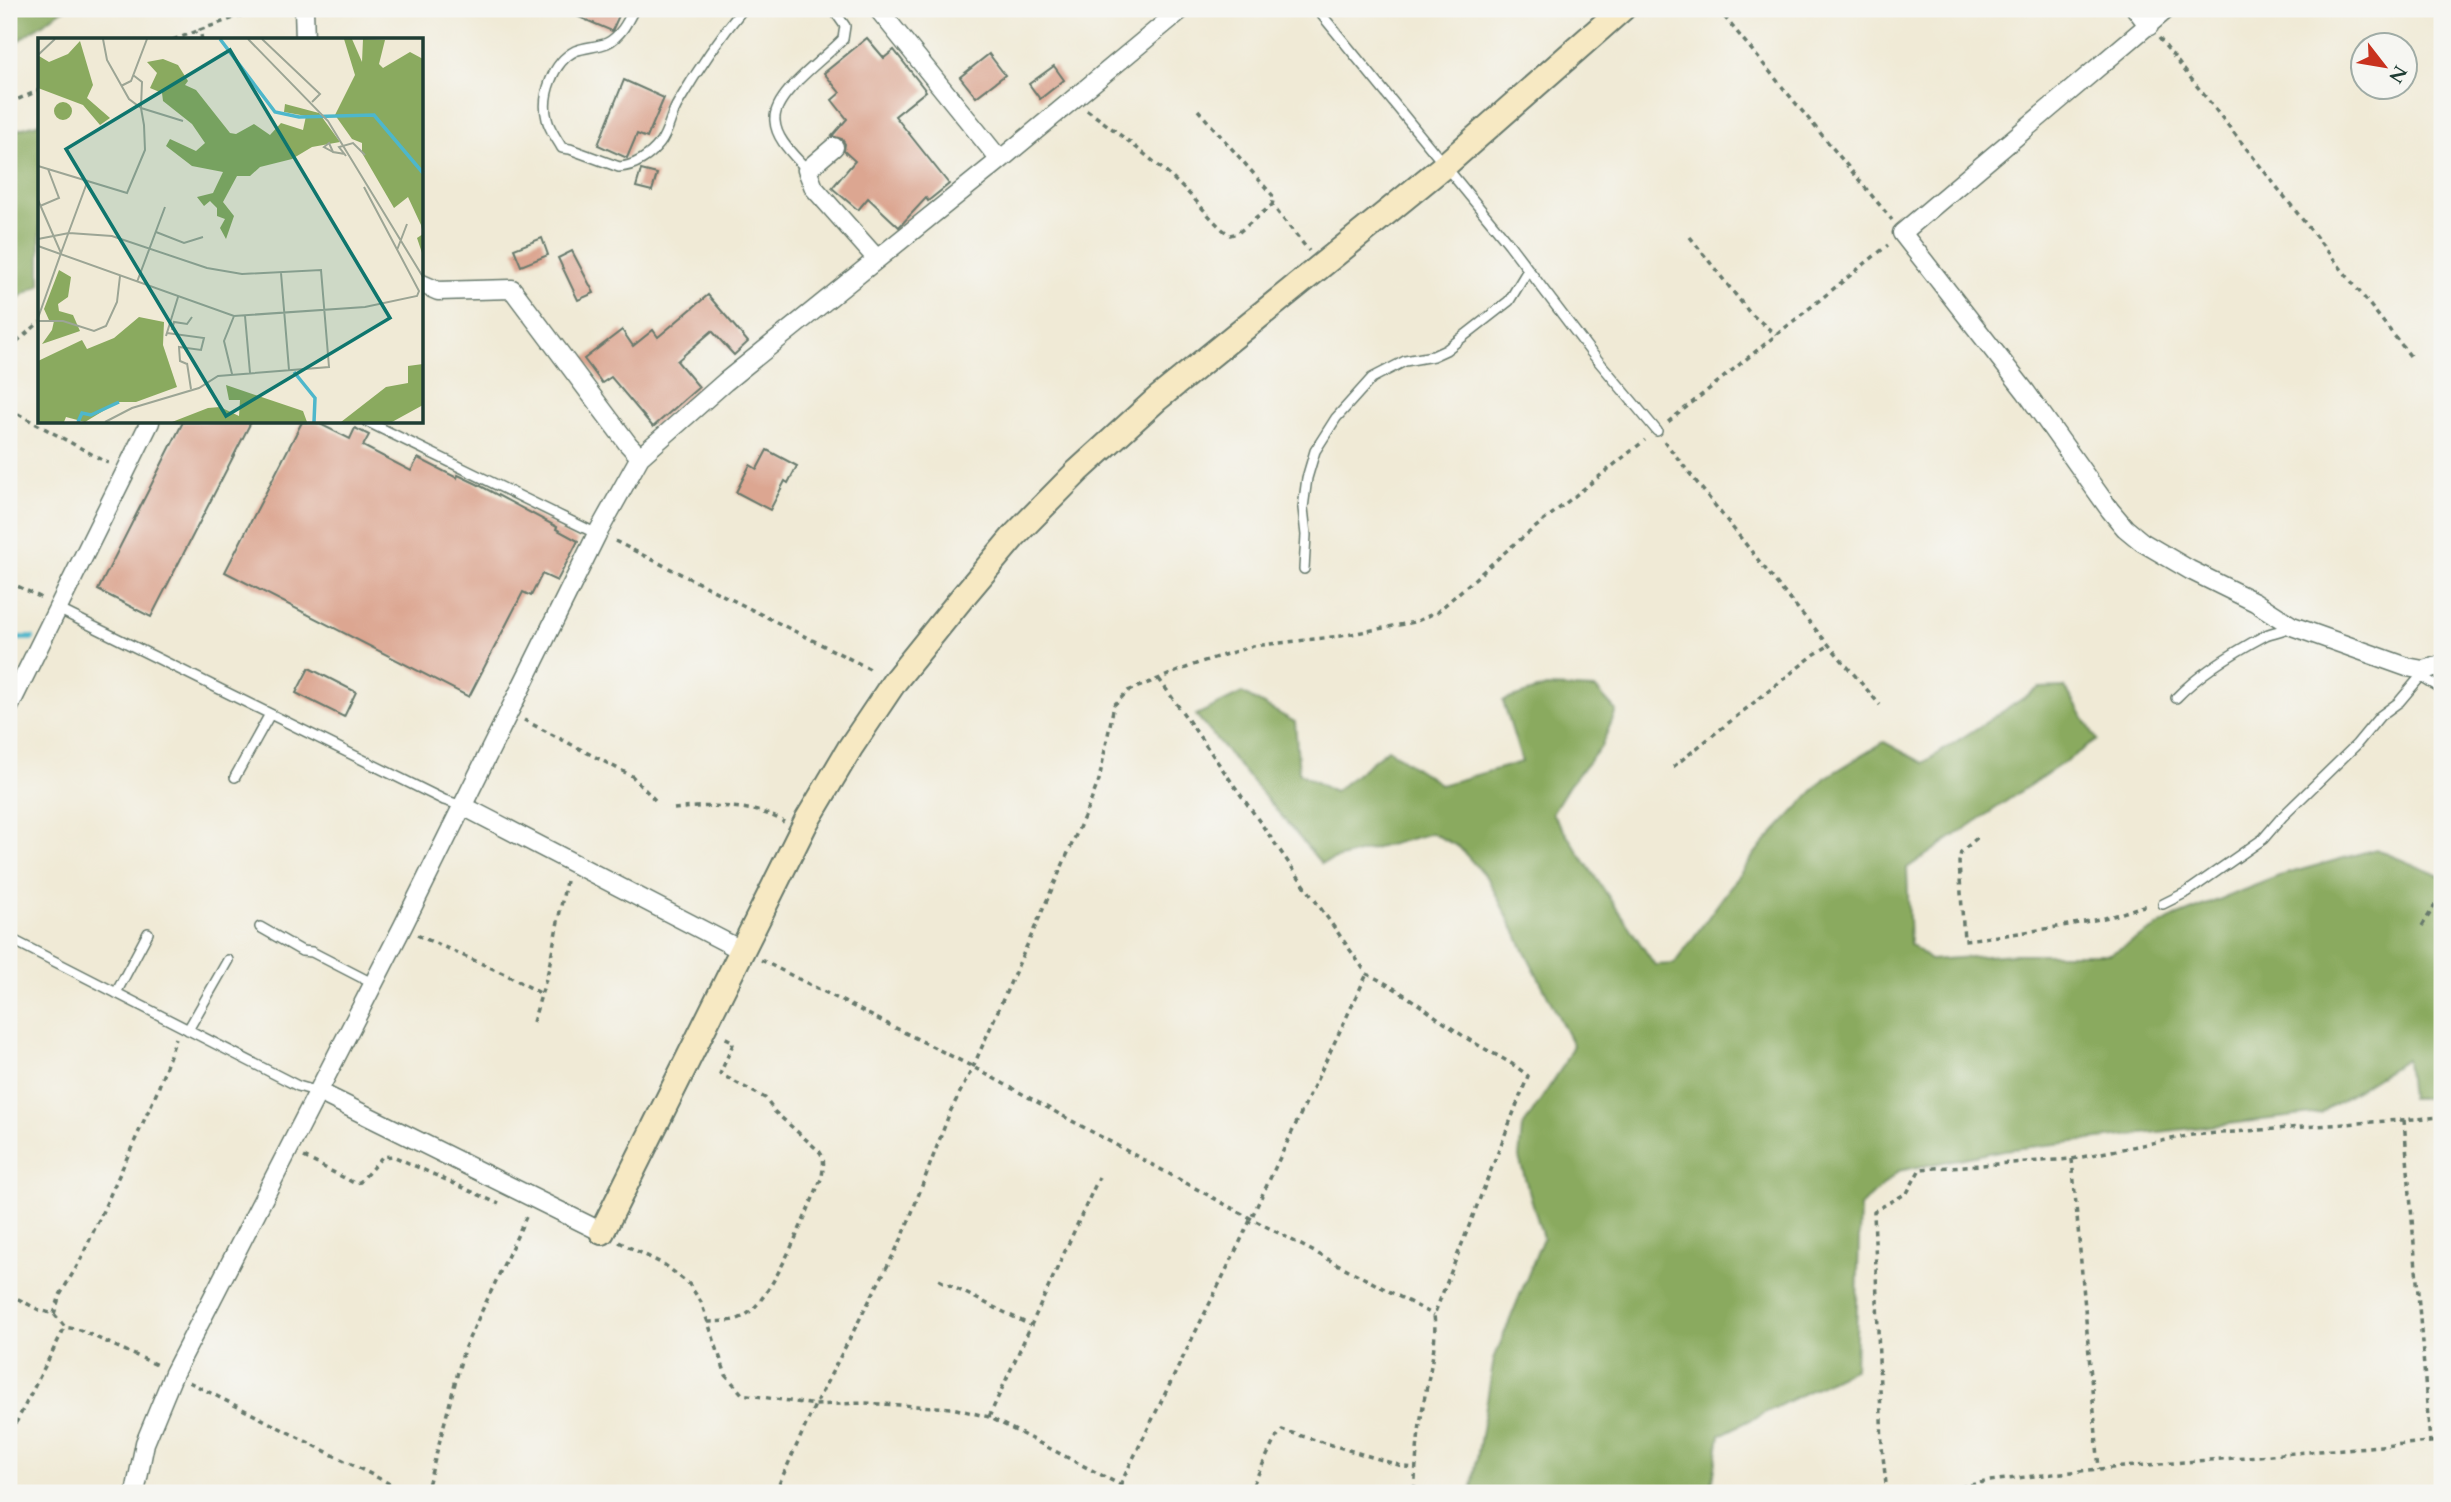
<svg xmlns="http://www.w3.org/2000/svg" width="2451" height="1502" viewBox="0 0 2451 1502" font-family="Cardo,serif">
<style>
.forest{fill:#8aaa5f;stroke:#54744a;stroke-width:2}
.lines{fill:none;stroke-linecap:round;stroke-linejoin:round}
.stream{stroke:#4eb7cb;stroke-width:6}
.building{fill:#dca691}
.lane-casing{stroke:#687a6d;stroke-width:12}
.street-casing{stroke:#687a6d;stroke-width:21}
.secondary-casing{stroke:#687a6d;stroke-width:28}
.path{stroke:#687a6d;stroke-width:3.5;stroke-dasharray:5 5;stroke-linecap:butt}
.lane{stroke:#fff;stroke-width:9}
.street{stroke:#fff;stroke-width:18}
.secondary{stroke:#f7e9c3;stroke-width:24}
.inset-river{fill:none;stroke:#4eb7cb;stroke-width:3.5}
.inset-road{fill:none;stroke:#9ca595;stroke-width:2}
.view{fill:#0f766e;fill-opacity:0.15;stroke:#0f766e;stroke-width:3.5}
.inset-edge{fill:none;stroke:#1f3d34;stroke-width:3.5}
</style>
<rect width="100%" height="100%" fill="#f6f6f2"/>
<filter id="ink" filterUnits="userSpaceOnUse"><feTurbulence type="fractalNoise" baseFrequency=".0143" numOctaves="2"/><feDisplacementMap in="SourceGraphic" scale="14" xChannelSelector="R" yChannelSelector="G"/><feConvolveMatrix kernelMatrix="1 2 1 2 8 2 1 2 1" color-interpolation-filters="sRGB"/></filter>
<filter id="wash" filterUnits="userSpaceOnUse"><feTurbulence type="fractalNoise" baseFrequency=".00686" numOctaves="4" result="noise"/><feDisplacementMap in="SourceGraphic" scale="28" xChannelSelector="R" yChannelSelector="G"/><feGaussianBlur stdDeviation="1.57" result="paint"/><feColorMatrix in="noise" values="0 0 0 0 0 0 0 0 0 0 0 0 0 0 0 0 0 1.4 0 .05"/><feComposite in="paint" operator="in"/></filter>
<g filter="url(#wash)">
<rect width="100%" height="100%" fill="#f0ead6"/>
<path class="forest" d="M 9,9 L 64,9 L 9,47 Z
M 40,123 L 40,285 L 21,296 L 9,307 L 9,132 Z
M 1546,687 L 1596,689 L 1616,711 L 1601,747 L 1570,784 L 1552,813 L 1655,965 L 1674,964 L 1757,851 L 1825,778 L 1884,742 L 1923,763 L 2039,688 L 2065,687 L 2097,740 L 1907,868 L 1910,944 L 1930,960 L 2015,954 L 2110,954 L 2173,918 L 2279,876 L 2376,849 L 2440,876 L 2442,875 L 2442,1098 L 2410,1098 L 2406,1059 L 2321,1113 L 2004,1150 L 1898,1171 L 1860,1207 L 1855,1368 L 1720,1435 L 1711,1493 L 1471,1493 L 1494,1359 L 1543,1238 L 1519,1158 L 1522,1128 L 1563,1066 L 1573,1045 L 1488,879 L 1459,847 L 1432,833 L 1321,863 L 1196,715 L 1242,693 L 1295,722 L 1299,773 L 1334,792 L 1388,749 L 1441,785 L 1522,762 L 1503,701 Z"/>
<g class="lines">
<path class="stream" d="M 9,638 L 32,638"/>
</g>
<g id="blocks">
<path class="building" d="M 560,9 L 622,9 L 612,31 Z
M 867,38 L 884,58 L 894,50 L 926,91 L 895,116 L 949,184 L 928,201 L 926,198 L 899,227 L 868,198 L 858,210 L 832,188 L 855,161 L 844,151 L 845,144 L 842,139 L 832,136 L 847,119 L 832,100 L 840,93 L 824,73 Z
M 989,54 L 1005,75 L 976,97 L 960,77 Z
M 1054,66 L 1064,80 L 1040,99 L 1029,84 Z
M 624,80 L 664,98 L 647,138 L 637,134 L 627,158 L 598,145 Z
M 641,170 L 657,174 L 652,191 L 636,187 Z
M 542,238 L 548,255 L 521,266 L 514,249 Z
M 572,251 L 594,293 L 578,300 L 558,258 Z
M 708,295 L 748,342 L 734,355 L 712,331 L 677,361 L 699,387 L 653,427 L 611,377 L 602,383 L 584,359 L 622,330 L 633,346 L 653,330 L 658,337 Z
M 183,422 L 251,422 L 151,617 L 98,590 Z
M 302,422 L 316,422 L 350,439 L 355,428 L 369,435 L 363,446 L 411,471 L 418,458 L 457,478 L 458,475 L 477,484 L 557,527 L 556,529 L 578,541 L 557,581 L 542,574 L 531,596 L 523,592 L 469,697 L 225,572 Z
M 767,450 L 797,466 L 788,483 L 785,481 L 770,510 L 736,492 L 750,465 L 757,469 Z
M 309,668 L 356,692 L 344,717 L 296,693 Z"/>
</g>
</g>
<g filter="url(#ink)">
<use href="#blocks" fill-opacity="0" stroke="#687a6d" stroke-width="2"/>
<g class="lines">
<defs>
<path id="lane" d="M 634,9 C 628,21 621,36 607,43 C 597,47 585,47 575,51 C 553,62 541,96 547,119 C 549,129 557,139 562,148 L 570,149 L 619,167 C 635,166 650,156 660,143 C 669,131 670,116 678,103 C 697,71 719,38 743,9
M 1317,9 L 1509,244 L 1590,351 L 1657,431
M 807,170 C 795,156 776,140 775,121 C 772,94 826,58 843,39 L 845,26 L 833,9
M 368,422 L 597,534
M 1304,569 L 1306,535 L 1303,508 L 1307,478 L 1315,451 L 1336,418 L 1372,378 L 1405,361 L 1433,356 L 1446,350 L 1509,301 L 1528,270
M 58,609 L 444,800 L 463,806
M 2421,676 L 2442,689
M 2176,698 C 2201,672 2234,652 2266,635 C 2275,631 2284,631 2292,626
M 235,777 L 270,714
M 2163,904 L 2187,892 L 2263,839 L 2282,817 L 2356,745 L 2380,716 L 2399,702 L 2421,676 L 2423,670
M 260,927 L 302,951 L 312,952 L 374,984
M 9,938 L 298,1086 L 319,1092
M 116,993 L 148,933
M 188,1030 L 228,960"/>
<path id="street" d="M 304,9 L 305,40
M 878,9 L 1000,160
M 2136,9 L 2149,26
M 2167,9 L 1902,233 L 2026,392 L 2110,510 L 2125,528 L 2142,542 L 2190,570 L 2255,602 L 2292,626 L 2407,667 L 2423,670 L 2442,665
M 834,147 L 807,170 L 814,188 L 877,259
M 422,284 L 438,291 L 512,289 L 628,444 L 640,457
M 9,707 L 150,422
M 463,806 L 741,950
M 319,1092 L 602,1232
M 135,1493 L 145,1443 L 174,1373 L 403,926 L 597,534 L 640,457 L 725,382 L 1000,160 L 1182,9"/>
<path id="secondary" d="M 602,1232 L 806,822 L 850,748 L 895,681 L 961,599 L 1014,536 L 1078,471 L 1157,399 L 1444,166 L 1622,9"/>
</defs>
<use href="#lane" class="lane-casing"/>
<use href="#street" class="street-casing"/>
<use href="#secondary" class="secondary-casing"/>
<path class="path" d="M 1718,9 L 1892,220
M 2159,38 L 2411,357
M 173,40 L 200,30
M 202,40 L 200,30 L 259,9
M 9,103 L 40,90
M 1087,110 C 1121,135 1154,160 1184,189 C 1200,203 1213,224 1230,235 L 1238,233 L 1272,205 L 1309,251
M 1198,110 L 1274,197 L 1272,205
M 1690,237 L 1749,312 L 1776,335
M 9,348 L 40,322
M 9,409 L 108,463
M 1668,422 L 1888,245
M 1664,441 L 1782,590 L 1880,705
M 615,541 L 874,671
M 9,582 L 42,598
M 1159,679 L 1367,974 C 1403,990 1434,1017 1468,1039 C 1488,1052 1510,1060 1528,1076 L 1434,1315 C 1438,1347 1427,1380 1422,1412 C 1417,1439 1416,1466 1414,1493
M 524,720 L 632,776 L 655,800
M 1673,767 L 1815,654 L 1828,646
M 674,809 C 709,805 753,803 784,822
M 1977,838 L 1961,852 L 1959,862 L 1964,940 C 2012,935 2061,927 2109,917 C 2123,914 2135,907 2150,905
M 2422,926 L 2442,894
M 417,935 L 507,975 L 542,994
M 761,960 L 973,1067 L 1250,1218 L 1434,1315
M 533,1022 L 548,972 L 566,881
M 2404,1120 L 2430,1442
M 304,1157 L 354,1183 L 360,1182 L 382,1157 L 393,1156 L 499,1204
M 2072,1159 L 2099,1469
M 619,1242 L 665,1265 L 689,1284 L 701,1302 L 726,1375 L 742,1394 L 815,1405 L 864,1403 L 952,1408 L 989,1417 L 1136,1493
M 939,1280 L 1030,1325
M 9,1294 L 39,1310 L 54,1314 L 65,1327 L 80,1330 L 157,1365
M 54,1314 L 60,1295 L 80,1261 L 157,1092 L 176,1038
M 708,1322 C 718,1321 731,1322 740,1318 C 771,1307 808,1208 822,1177 C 823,1167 826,1159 819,1151 L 775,1112 L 765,1098 L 720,1074 L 733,1044 L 732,1041 L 722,1036
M 189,1382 L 408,1493
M 989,1417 L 1099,1177
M 9,1431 L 17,1421 L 65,1327
M 1120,1485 L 1238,1246 L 1367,974
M 426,1493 L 464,1349 L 526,1217
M 775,1493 L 815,1405 L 903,1236 L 950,1112 L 973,1067 L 1091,801 L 1099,780 L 1114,705 L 1128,691 L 1201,662 L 1253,646 L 1341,636 L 1415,622 L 1437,612 L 1512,546 L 1645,440
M 1249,1493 L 1275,1439 L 1282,1430 L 1405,1467 L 1415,1468
M 1887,1493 L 1882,1447 L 1874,1211 L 1907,1193 L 1920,1169 L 2072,1159 L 2192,1135 L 2442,1117
M 1931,1493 L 1989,1481 L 2099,1469 L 2442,1441"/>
<use href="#lane" class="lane"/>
<use href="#street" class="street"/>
<use href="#secondary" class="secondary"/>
</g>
</g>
<g transform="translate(38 38)">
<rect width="385" height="385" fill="#f0ead6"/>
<path d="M 306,1 L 314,1 L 324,24 L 325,1 L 347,2 L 341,26 L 345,30 L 372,14 L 385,21 L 385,218 L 379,200 L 385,196 L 383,187 L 370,159 L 356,170 L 324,115 L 324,105 L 314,101 L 297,77 L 317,37 ZM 42,3 L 55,47 L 49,60 L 72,80 L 62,87 L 45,67 L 0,50 L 1,18 L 11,24 L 30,16 ZM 125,21 L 140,27 L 150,43 L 147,47 L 158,52 L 192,95 L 198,96 L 216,86 L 232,97 L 243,85 L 265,92 L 268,78 L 246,74 L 247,66 L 281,75 L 302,104 L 274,109 L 254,121 L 222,129 L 212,138 L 199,138 L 185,164 L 196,178 L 188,201 L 182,190 L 187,181 L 179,178 L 179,170 L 172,163 L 166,168 L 159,159 L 175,155 L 185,134 L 154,128 L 128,108 L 132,101 L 158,113 L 167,105 L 154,86 L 125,63 L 124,55 L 112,50 L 119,35 L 109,24 ZM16 73a9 9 0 1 1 18 0a9 9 0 1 1-18 0ZM 21,232 L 33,239 L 30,259 L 20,266 L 21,273 L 35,277 L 42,293 L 4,306 L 14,292 L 16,283 L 11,282 L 6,271 ZM 101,279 L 126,284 L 125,307 L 139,349 L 98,364 L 80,364 L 47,384 L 28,379 L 26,384 L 0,384 L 0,323 L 44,302 L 49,311 L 76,300 ZM 385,326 L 385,367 L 354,384 L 303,384 L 348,349 L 370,345 L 370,328 ZM 188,347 L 265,373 L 269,384 L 134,384 L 170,370 L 182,369 L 201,378 L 202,362 L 191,362 Z" fill="#8aaa5f"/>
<path class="inset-river" d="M 182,1 L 237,74 L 261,79 L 336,77 L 385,135M 256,334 L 277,360 L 276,384M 40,384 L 44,375 L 53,377 L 81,364"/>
<path class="inset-road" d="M 210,1 L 290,83 L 385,239M 224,1 L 282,56 L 274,64M 0,17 L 17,1M 95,37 L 104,44 L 103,69M 83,48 L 93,43 L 109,1M 103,70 L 145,83M 295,114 L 286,109 L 291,105 L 295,114 L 307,116M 308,118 L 301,109 L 315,105 L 327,117M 0,128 L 89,155 L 107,112 L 106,87 L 103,70 L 91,61 L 69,22 L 65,1M 0,162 L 23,215 L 0,280M 2,168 L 21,160 L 10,131M 118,194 L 146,205 L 165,199M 0,201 L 31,195 L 74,198 L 169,230 L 204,236 L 283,232 L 291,329 L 180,338 L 161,350 L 94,370 L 67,384M 0,208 L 196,278 L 327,269 L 379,258 L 381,253 L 326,149M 359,212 L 369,186M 23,215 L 50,142M 243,235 L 251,332M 99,244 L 127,169M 207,278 L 212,335M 0,283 L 25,283 L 56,293 L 68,288 L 79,264 L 82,238M 134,292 L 136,284 L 149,286 L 154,279M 129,295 L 166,300 L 163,312 L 141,309 L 142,323 L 149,326M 128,298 L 140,259M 149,325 L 153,351M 194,336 L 186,303 L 196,278"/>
<path class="view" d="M 192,12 L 352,280 L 188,378 L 28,111 Z"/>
<rect width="385" height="385" class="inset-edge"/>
</g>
<rect width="2451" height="1502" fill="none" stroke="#f6f6f2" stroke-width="35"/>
<g transform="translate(2384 66) rotate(121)"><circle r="33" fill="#f6f6f2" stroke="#a0aca6" stroke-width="2"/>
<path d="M0-5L12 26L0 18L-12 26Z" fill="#c8321e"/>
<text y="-10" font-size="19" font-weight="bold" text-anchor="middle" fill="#1f3d34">N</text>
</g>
</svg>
